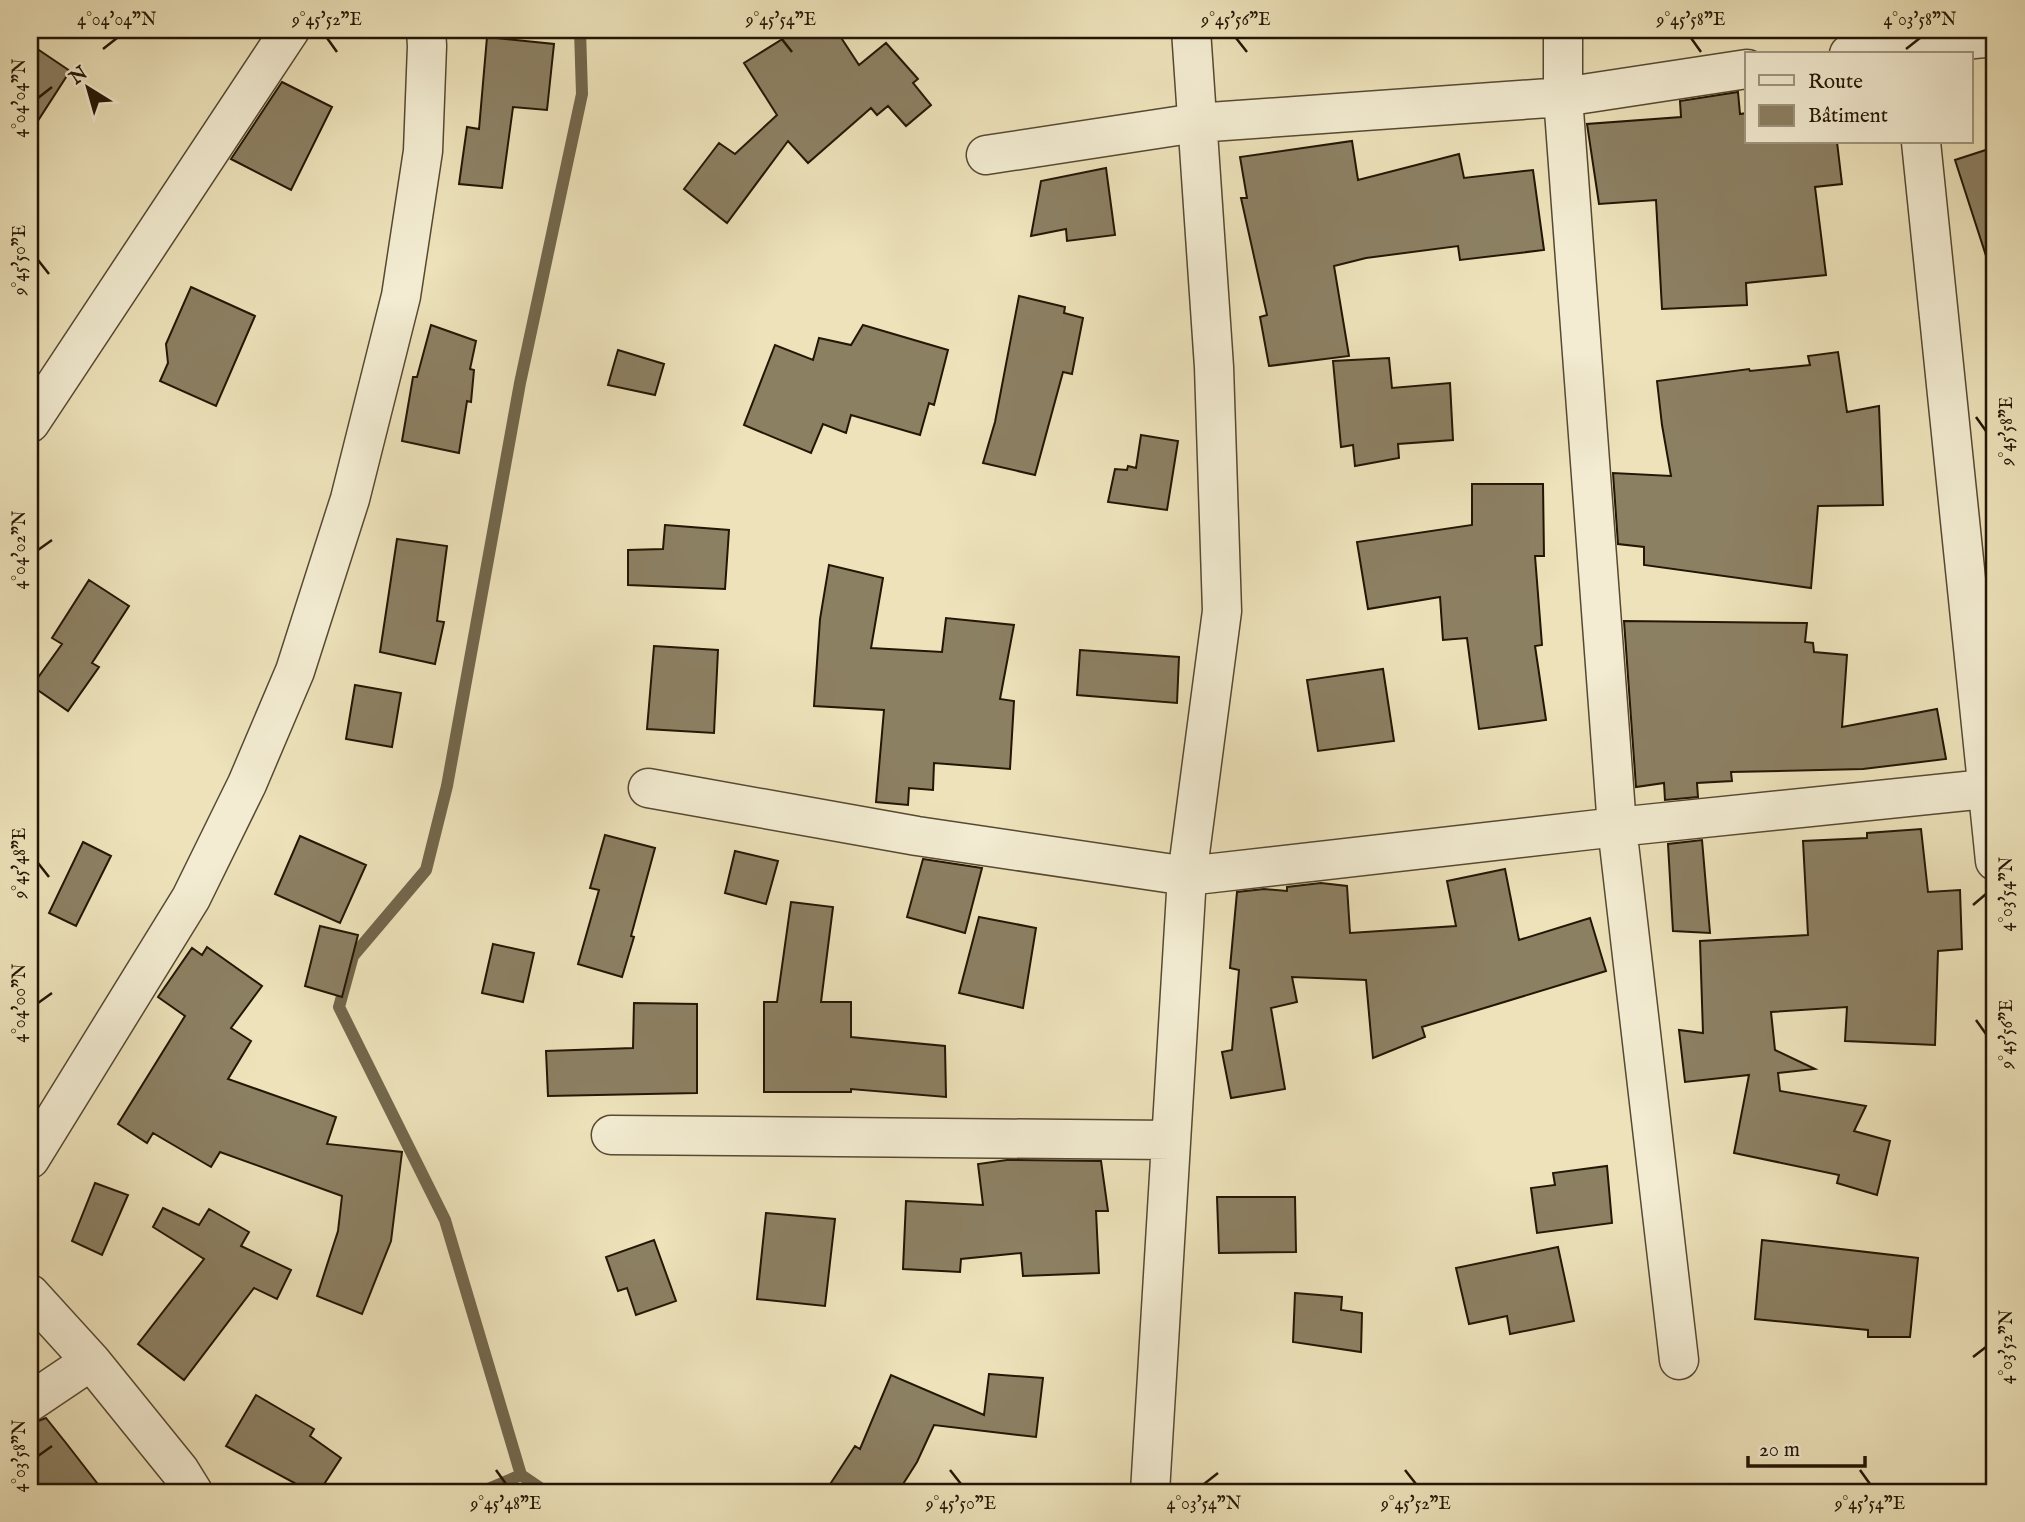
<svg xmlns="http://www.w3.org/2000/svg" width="2025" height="1522" viewBox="0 0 2025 1522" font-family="'IM FELL English',serif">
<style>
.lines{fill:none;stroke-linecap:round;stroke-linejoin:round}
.stream{stroke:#73674c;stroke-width:12}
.building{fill:#8c8063;stroke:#231604;stroke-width:2}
.minor-casing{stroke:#564932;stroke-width:41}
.minor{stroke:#f3ecd2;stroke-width:38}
.ticks{fill:none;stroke:#231604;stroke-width:2.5}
.neatline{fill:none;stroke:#231604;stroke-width:2.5}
.ticks-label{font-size:18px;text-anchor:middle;fill:#231604}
</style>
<rect width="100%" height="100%" fill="#ede2ba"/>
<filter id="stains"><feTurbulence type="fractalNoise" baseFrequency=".00286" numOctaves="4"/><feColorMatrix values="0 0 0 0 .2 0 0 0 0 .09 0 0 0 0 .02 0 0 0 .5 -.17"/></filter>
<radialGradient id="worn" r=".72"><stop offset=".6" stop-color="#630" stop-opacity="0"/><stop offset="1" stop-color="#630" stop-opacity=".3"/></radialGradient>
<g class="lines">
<path class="stream" d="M 481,1492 L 521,1475
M 546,1492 L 521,1475 L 445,1220 L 339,1007 L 353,956 L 426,870 L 447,786 L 520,383 L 582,94 L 580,30"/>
</g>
<path class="building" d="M 797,30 L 836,30 L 859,65 L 886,43 L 918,79 L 913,83 L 931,105 L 906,126 L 888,106 L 877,115 L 871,108 L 808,163 L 788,141 L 727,223 L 684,189 L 719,143 L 735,154 L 777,115 L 744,63 Z
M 487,37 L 554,44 L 547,110 L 513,107 L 502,188 L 459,184 L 467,127 L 479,129 Z
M 30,44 L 70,71 L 30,133 Z
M 282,82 L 332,107 L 291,190 L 231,159 Z
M 1738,92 L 1740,114 L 1747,113 L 1747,142 L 1837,142 L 1842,184 L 1815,187 L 1826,275 L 1746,283 L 1747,305 L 1662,309 L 1656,200 L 1599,204 L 1587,124 L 1681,117 L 1680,101 Z
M 1352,141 L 1358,180 L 1459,154 L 1464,178 L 1533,170 L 1544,250 L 1460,260 L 1458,246 L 1366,258 L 1334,266 L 1349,356 L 1269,366 L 1260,317 L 1267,315 L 1241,198 L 1247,198 L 1240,157 Z
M 1995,147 L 1995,264 L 1989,265 L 1955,160 Z
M 1106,168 L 1115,235 L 1067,241 L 1066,229 L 1031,236 L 1041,181 Z
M 191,287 L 255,316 L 216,406 L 160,381 L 168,363 L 166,344 Z
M 1019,296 L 1065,307 L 1064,313 L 1083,318 L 1072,374 L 1063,372 L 1035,475 L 983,463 L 995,422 Z
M 431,325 L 476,341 L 470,369 L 474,370 L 471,402 L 467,401 L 459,453 L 402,441 L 413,377 L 417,377 Z
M 863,325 L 948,350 L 934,405 L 929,403 L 920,435 L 851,415 L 846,433 L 823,424 L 811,453 L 744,425 L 775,345 L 813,360 L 819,338 L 851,345 Z
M 618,350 L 664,364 L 655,395 L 608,385 Z
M 1838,352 L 1847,412 L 1879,406 L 1883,505 L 1818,506 L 1811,588 L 1644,565 L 1644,547 L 1618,544 L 1613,473 L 1671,476 L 1662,425 L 1657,381 L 1749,369 L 1750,371 L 1810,365 L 1808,356 Z
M 1389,358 L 1392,388 L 1450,383 L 1453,440 L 1398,444 L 1399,458 L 1355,466 L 1353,445 L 1341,447 L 1333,361 Z
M 1141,435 L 1178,441 L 1167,510 L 1108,502 L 1115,469 L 1127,470 L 1128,466 L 1136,468 Z
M 1472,484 L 1543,484 L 1544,556 L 1535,556 L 1542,645 L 1535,646 L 1546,720 L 1479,729 L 1467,638 L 1443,640 L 1440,597 L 1368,609 L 1357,542 L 1472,525 Z
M 665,525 L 729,530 L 725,589 L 628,585 L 628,550 L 663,549 Z
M 397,539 L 447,546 L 437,621 L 444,622 L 435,664 L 380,652 Z
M 829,565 L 883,578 L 871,648 L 942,652 L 946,618 L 1014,625 L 1000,699 L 1014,701 L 1010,769 L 934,763 L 933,790 L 909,788 L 908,805 L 876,802 L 884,710 L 814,706 L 820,619 Z
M 89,580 L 129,606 L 92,663 L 99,667 L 68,711 L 32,686 L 62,644 L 52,638 Z
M 1624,621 L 1807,623 L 1805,642 L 1813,643 L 1814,652 L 1847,655 L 1842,727 L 1937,709 L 1946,759 L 1863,769 L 1731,772 L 1732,781 L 1697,783 L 1698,797 L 1665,800 L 1664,783 L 1636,787 Z
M 654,646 L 718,650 L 714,733 L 647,729 Z
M 1080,650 L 1179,657 L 1177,703 L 1077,695 Z
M 1383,669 L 1394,741 L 1318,751 L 1307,680 Z
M 355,685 L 401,693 L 392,747 L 346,739 Z
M 1921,829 L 1928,892 L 1960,890 L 1962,949 L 1938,951 L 1935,1045 L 1845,1041 L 1847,1007 L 1771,1012 L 1775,1050 L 1815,1069 L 1778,1073 L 1780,1091 L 1866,1106 L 1854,1131 L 1890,1141 L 1877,1195 L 1837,1183 L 1839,1175 L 1734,1153 L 1749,1075 L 1685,1082 L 1679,1030 L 1703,1033 L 1700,941 L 1808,935 L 1803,841 L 1867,838 L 1867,833 Z
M 605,835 L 655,848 L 631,936 L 634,937 L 622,977 L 578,964 L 599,890 L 590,888 Z
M 300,836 L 366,865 L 340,923 L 275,894 Z
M 1702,840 L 1710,933 L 1673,931 L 1668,844 Z
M 83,842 L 111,856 L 76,926 L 49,913 Z
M 735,851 L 778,861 L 766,904 L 725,893 Z
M 923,859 L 982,868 L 965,933 L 907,917 Z
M 1505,869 L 1519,940 L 1590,918 L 1606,971 L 1422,1027 L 1425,1037 L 1373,1058 L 1366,980 L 1292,977 L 1297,1002 L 1271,1008 L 1285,1089 L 1231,1098 L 1222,1052 L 1232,1050 L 1239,970 L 1230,968 L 1237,892 L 1264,889 L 1287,891 L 1287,887 L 1321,883 L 1347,886 L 1350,933 L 1456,926 L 1447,881 Z
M 791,902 L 833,907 L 821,1002 L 851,1002 L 851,1037 L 945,1046 L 946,1097 L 851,1089 L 851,1092 L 764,1092 L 764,1002 L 777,1002 Z
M 979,917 L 1036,928 L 1023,1008 L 959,993 Z
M 320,926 L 358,935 L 342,997 L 305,986 Z
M 493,944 L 534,953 L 523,1002 L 482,993 Z
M 207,947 L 262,986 L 231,1028 L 251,1041 L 228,1079 L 336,1117 L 327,1144 L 402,1152 L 391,1241 L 362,1314 L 317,1296 L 338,1231 L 342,1196 L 220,1152 L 211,1167 L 153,1133 L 147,1143 L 118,1124 L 185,1016 L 158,997 L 192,948 L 202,955 Z
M 634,1003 L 697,1004 L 697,1093 L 548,1096 L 546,1051 L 633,1048 Z
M 1007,1160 L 1101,1161 L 1108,1211 L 1096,1211 L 1099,1273 L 1023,1276 L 1021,1253 L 961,1259 L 960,1272 L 903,1269 L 906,1201 L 983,1205 L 978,1164 Z
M 1607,1166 L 1612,1223 L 1537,1233 L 1531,1188 L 1555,1185 L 1553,1173 Z
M 95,1183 L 128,1195 L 102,1255 L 72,1241 Z
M 1217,1197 L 1295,1197 L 1296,1252 L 1219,1253 Z
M 163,1208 L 199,1225 L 209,1209 L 249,1232 L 241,1246 L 291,1270 L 277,1299 L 254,1288 L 184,1380 L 138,1344 L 204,1259 L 153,1227 Z
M 766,1213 L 835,1219 L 825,1306 L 757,1299 Z
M 654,1240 L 676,1301 L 636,1315 L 627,1288 L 618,1291 L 606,1257 Z
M 1762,1240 L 1918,1258 L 1910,1337 L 1868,1337 L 1868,1330 L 1755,1319 Z
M 1558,1247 L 1574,1321 L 1510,1334 L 1507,1316 L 1469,1324 L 1456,1268 Z
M 1295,1293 L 1342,1297 L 1341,1310 L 1362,1313 L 1361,1352 L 1293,1342 Z
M 989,1374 L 1043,1378 L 1036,1437 L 934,1425 L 917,1462 L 898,1492 L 825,1492 L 855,1446 L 860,1449 L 891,1375 L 984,1415 Z
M 256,1395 L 314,1429 L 310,1436 L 341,1458 L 319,1492 L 311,1492 L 226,1446 Z
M 46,1418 L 66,1443 L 104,1492 L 30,1492 L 30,1424 Z"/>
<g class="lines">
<defs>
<path id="minor" d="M 1563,30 L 1563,97 L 1617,827 L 1679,1360
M 1849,54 L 1911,45 L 1995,37
M 1921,142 L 1995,861
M 986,155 L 1196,123 L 1563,97 L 1747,69
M 30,423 L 290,30
M 648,788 L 917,836 L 1187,876 L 1617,827 L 1995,788
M 611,1135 L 1171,1140
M 30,1159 L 191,898 L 247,784 L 295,671 L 350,499 L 401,296 L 423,151 L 427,46 L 426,30
M 30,1294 L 91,1361 L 180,1471 L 193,1492
M 30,1402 L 91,1361
M 1150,1492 L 1187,876 L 1222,611 L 1214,367 L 1191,30"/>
</defs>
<use href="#minor" class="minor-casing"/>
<use href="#minor" class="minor"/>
</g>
<path class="ticks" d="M 327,38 L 337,52M 781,38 L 792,52M 1236,38 L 1247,52M 1691,38 L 1701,52M 103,49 L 117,38M 1906,49 L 1920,38M 38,98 L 52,87M 38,260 L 49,274M 1976,417 L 1986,431M 38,550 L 52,540M 38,863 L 49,877M 1973,905 L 1986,894M 38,1003 L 52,993M 1976,1020 L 1986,1034M 1973,1357 L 1986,1347M 38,1456 L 52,1446M 496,1470 L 506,1484M 950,1470 L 961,1484M 1405,1470 L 1416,1484M 1860,1470 L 1870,1484M 1204,1484 L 1218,1473"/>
<rect width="2025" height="1522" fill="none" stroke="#ede2ba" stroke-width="77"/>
<rect x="1745" y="52" width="228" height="91" fill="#f3ecd2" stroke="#a09680" stroke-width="2"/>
<rect x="1759" y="75" width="35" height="10" fill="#f3ecd2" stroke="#a09680" stroke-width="2"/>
<text x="1808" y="88" font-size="21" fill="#231604">Route</text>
<rect x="1759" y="105" width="35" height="21" fill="#8c8063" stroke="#a09680" stroke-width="2"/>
<text x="1808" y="122" font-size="21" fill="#231604">Bâtiment</text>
<g transform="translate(88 88) rotate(323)" stroke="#f3ecd2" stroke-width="5" paint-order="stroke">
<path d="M0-5L12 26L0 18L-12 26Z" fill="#231604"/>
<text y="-10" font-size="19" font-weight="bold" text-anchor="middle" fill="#231604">N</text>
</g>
<path d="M1748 1456v10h117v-10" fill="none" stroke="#231604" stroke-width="3.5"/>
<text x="1759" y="1456" font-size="21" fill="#231604" stroke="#f3ecd2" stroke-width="5" paint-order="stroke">20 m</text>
<rect x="38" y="38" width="1948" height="1446" class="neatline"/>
<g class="ticks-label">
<text x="117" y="25">4°04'04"N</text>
<text x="327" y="25">9°45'52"E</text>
<text x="781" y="25">9°45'54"E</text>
<text x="1236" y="25">9°45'56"E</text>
<text x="1691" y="25">9°45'58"E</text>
<text x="1920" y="25">4°03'58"N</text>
<text transform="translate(19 98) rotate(-90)" y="6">4°04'04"N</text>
<text transform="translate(19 260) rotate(-90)" y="6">9°45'50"E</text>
<text transform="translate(2006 431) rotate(-90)" y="6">9°45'58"E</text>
<text transform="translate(19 550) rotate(-90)" y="6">4°04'02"N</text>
<text transform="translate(19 863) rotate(-90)" y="6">9°45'48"E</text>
<text transform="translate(2006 894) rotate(-90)" y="6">4°03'54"N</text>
<text transform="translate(19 1003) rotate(-90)" y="6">4°04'00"N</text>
<text transform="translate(2006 1034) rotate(-90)" y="6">9°45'56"E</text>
<text transform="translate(2006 1347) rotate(-90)" y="6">4°03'52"N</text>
<text transform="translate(19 1456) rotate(-90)" y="6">4°03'58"N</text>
<text x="506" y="1509">9°45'48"E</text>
<text x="961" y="1509">9°45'50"E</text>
<text x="1204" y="1509">4°03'54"N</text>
<text x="1416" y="1509">9°45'52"E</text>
<text x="1870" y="1509">9°45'54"E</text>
</g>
<rect width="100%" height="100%" filter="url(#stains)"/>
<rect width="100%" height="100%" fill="url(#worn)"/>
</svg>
